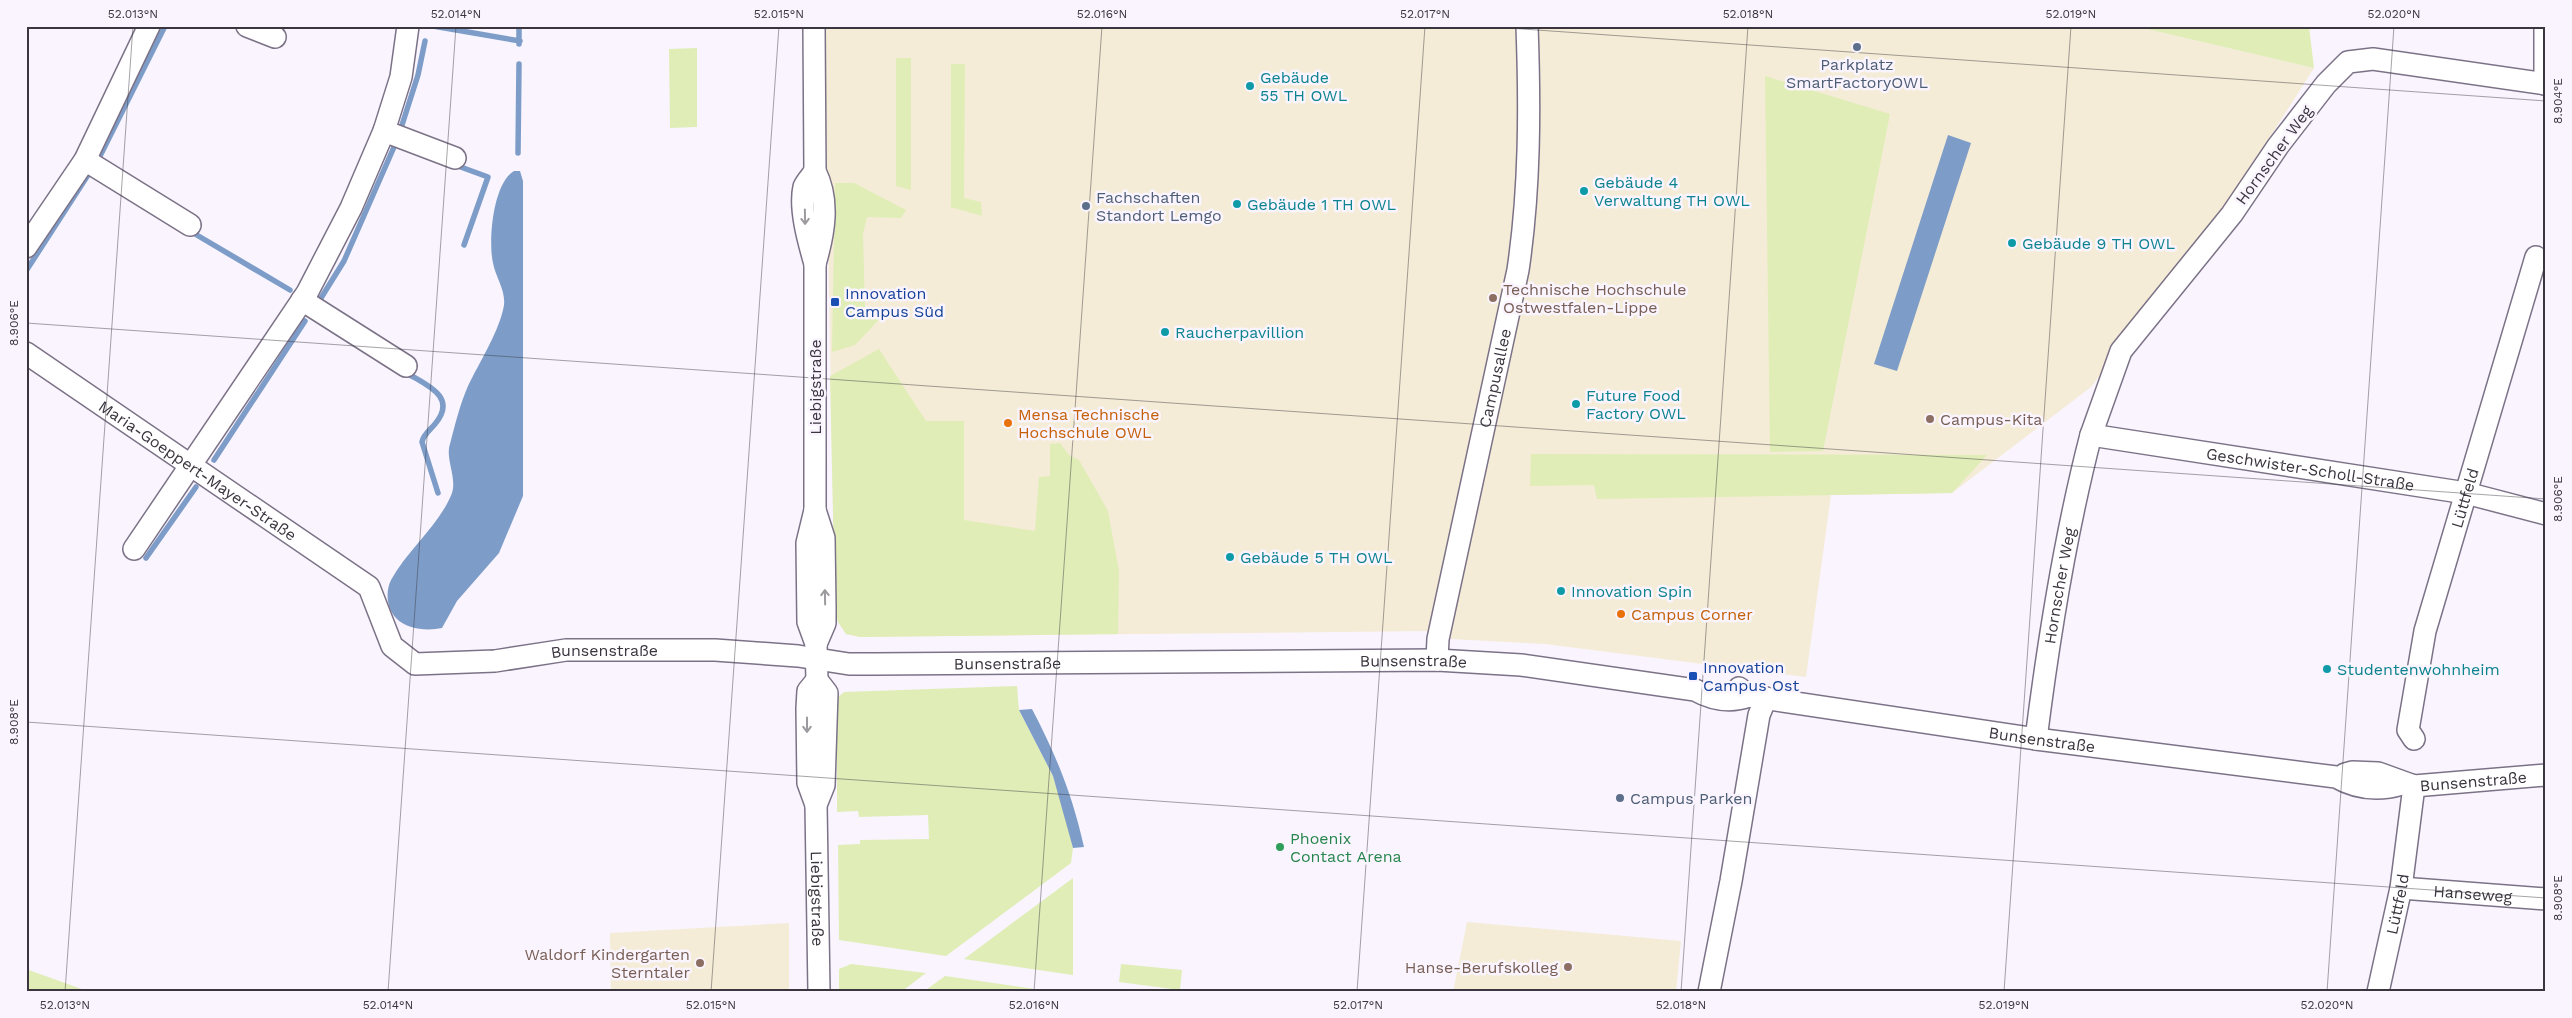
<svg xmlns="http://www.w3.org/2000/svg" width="2572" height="1018" viewBox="0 0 2572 1018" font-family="'Work Sans',sans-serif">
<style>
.education{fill:#f4ecd6}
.green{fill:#e0edb7}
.water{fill:#7d9dc8}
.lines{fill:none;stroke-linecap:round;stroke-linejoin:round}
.stream{stroke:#7d9dc8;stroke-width:5.5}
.minor-casing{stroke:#7c7287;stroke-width:24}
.minor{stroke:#fff;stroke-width:21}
.oneway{stroke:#9c9a9e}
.ticks{fill:none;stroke:#3a353e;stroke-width:1;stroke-opacity:0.45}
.service-dot{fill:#5c6f8a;stroke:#f9f4fe;stroke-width:2}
.culture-dot{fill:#0f9aa8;stroke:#f9f4fe;stroke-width:2}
.education-dot{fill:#8d6e63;stroke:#f9f4fe;stroke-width:2}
.transit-dot{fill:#1a4fb4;stroke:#f9f4fe;stroke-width:2}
.food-dot{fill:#e8710a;stroke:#f9f4fe;stroke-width:2}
.leisure-dot{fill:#2e9e5b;stroke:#f9f4fe;stroke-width:2}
.labels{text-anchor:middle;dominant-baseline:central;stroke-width:5;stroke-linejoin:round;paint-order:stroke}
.service-label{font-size:16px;fill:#4e5e75;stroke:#f9f4fe;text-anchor:start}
.culture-label{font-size:16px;fill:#0d838f;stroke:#f9f4fe;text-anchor:start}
.street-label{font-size:16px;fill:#3a353e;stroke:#f9f4fe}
.education-label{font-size:16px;fill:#785e54;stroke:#f9f4fe;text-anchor:start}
.transit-label{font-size:16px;fill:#164399;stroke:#f9f4fe;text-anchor:start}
.food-label{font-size:16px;fill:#c56008;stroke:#f9f4fe;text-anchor:start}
.leisure-label{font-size:16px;fill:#27864d;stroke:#f9f4fe;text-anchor:start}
.neatline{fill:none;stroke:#3a353e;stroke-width:2}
.ticks-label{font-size:12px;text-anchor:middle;fill:#3a353e}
</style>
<rect width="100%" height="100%" fill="#f9f4fe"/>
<path class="education" d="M 824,26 L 2134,26 L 2314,68 L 2217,220 L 2091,387 L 1952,493 L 1831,495 L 1806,677 L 1545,644 L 1451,639 L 1426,631 L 860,637 L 846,634 L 838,622 L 835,609 Z
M 1467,922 L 1681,941 L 1676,992 L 1453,992 Z
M 789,923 L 789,992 L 611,992 L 610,933 Z"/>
<path class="green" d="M 2134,26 L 2309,26 L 2314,68 Z
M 697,48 L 697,127 L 670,128 L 669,49 Z
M 896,58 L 911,58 L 911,190 L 896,186 Z
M 951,64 L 965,64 L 964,198 L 981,202 L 982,216 L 951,207 Z
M 1765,76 L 1890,114 L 1823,451 L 1770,452 Z
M 835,183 L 854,183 L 906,210 L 901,218 L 867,217 L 863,234 L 865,312 L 888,310 L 855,345 L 832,352 Z
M 879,349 L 926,421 L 964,421 L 964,520 L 1035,531 L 1039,477 L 1050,476 L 1050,444 L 1060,443 L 1069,455 L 1079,460 L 1108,511 L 1119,571 L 1118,634 L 860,637 L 846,634 L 838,622 L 835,609 L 830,376 Z
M 1531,454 L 1987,455 L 1952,493 L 1597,499 L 1594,485 L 1530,486 Z
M 1017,686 L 1019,710 L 1053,776 L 1063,807 L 1073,848 L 1071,863 L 946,956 L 839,940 L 838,845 L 860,844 L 860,840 L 929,839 L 928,815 L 859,817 L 858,811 L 837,812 L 837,698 L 844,692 Z
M 1073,878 L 1073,975 L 964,959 Z
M 851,964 L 926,973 L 901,992 L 839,992 L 839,969 Z
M 1121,964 L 1182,970 L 1180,990 L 1119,982 Z
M 26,969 L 90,992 L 26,992 Z
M 945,976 L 1056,992 L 923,992 Z"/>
<path class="water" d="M 1948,135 L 1971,143 L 1897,371 L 1874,364 Z
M 514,171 L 520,171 L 523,181 L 523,496 L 499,553 L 457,601 L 442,628 C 428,631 407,630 396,618 C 387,609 385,592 391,580 C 408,549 439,526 452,493 C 457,477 445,459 450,444 C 455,425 460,404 468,386 C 479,363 497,335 503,310 C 508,293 496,279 493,263 C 488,241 493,183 514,171 Z
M 1032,709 C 1057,757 1072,794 1084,847 L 1073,848 L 1053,776 L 1019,710 Z"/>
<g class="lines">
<path class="stream" d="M 433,26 L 520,41
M 519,26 L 519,44
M 402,125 L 418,75 L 425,41
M 518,153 L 519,64
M 100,156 L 165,26
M 458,166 L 488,177 L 464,245
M 190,231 L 290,290
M 26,271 L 88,175
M 321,298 L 344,261 L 394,147
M 410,375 C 429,386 457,398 435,424 C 430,430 423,435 422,442 L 438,493
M 214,460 L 305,321
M 146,558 L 196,487"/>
<defs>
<g id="minor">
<path d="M 247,26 L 275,37"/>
<path d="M 814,26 L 815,171 C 830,201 824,233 815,264"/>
<path d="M 2545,26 L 2545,84"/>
<path id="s1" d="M 2546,84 L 2373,59 L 2348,62 L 2326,84 L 2278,146 L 2232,214 L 2121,351 L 2091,435 L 2466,493 L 2546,514"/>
<path d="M 384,131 L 455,158"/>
<path d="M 85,160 L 190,225"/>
<path id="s2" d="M 815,171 C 812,176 806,182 804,187 C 799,209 809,243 815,264 L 815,510 L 807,543 L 808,622 L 816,644 L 817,680 L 827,693 L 824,785 L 816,805 L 819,992"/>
<path d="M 26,247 L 85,160 L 149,26"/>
<path d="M 302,300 L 406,366"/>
<path id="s3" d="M 26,353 L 369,587 L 392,646 L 415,664 L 495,661 L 566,650 L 715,650 L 798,656 L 849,664 L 874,664 L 1437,660 L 1521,665 L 1695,690 C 1713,700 1730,703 1749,696"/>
<path d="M 815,510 L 824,538 L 825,608 L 825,623 L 816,644"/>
<path d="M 134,549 L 307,293 L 351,208 L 384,131 L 401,77 L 408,26"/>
<path id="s4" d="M 1437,660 L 1438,639 L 1518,270 C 1530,189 1530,107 1527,26"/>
<path id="s5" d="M 1739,688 L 1749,696 L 2036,739 L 2336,777 C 2357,789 2379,791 2402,784"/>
<path id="s6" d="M 2036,739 C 2049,636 2065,535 2091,435"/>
<path id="s7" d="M 2414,739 L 2408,730 L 2425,631 L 2536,257"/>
<path id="s8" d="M 2345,774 L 2352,772 L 2378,773 L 2414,786 L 2546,775"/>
<path d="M 816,805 L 808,783 L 807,708 L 808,691 L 817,680"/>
<path id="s9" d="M 2401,888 L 2546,899"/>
<path d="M 1709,992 L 1731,881 L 1759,715 L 1766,698"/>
<path id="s10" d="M 2378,992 L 2401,888 L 2414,786"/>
</g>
</defs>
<use href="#minor" class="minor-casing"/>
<use href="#minor" class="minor"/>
</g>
<defs><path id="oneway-shaft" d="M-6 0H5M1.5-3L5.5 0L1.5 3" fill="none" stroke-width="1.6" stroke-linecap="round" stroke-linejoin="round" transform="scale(1.25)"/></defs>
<g class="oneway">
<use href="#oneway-shaft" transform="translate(805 217) rotate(89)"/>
<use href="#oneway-shaft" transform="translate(825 597) rotate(-91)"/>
<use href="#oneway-shaft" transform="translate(807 725) rotate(90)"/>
</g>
<path class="ticks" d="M 1480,26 L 2546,101M 26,323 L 2546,499M 26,722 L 2546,898M 65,992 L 133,26M 388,992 L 456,26M 711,992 L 779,26M 1034,992 L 1102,26M 1357,992 L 1425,26M 1681,992 L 1748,26M 2004,992 L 2071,26M 2327,992 L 2394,26"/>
<g class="service-dot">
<circle cx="1857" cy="47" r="5"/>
<circle cx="1086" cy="206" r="5"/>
<circle cx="1620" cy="798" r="5"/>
</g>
<g class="culture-dot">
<circle cx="1250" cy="86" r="5"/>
<circle cx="1584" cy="191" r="5"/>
<circle cx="1237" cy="204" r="5"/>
<circle cx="2012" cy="243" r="5"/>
<circle cx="1165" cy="332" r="5"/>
<circle cx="1576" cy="404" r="5"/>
<circle cx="1230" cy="557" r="5"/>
<circle cx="1561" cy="591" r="5"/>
<circle cx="2327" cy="669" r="5"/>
</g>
<g class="education-dot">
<circle cx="1493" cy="298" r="5"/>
<circle cx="1930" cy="419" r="5"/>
<circle cx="700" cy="963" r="5"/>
<circle cx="1568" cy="967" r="5"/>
</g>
<g class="transit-dot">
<rect x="830" y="297" width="10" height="10" rx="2.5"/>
<rect x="1688" y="671" width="10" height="10" rx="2.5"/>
</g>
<g class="food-dot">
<circle cx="1008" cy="423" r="5"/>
<circle cx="1621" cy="614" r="5"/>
</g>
<circle class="leisure-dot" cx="1280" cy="847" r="5"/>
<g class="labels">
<g class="service-label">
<text x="1857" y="64" text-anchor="middle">Parkplatz<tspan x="1857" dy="18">SmartFactoryOWL</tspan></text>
<text x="1096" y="197">Fachschaften<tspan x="1096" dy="18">Standort Lemgo</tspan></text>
<text x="1630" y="798">Campus Parken</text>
</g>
<g class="culture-label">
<text x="1260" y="77">Gebäude<tspan x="1260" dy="18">55 TH OWL</tspan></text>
<text x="1594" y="182">Gebäude 4<tspan x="1594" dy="18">Verwaltung TH OWL</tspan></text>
<text x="1247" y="204">Gebäude 1 TH OWL</text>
<text x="2022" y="243">Gebäude 9 TH OWL</text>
<text x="1175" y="332">Raucherpavillion</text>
<text x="1586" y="395">Future Food<tspan x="1586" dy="18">Factory OWL</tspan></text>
<text x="1240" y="557">Gebäude 5 TH OWL</text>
<text x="1571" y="591">Innovation Spin</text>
<text x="2337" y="669">Studentenwohnheim</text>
</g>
<g class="street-label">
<text transform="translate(2274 155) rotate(-54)">Hornscher Weg</text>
<text stroke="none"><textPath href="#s4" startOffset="288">Campusallee</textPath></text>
<text transform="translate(815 387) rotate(-90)">Liebigstraße</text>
<text stroke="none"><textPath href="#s1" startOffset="879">Geschwister-Scholl-Straße</textPath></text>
<text stroke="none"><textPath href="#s3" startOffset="208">Maria-Goeppert-Mayer-Straße</textPath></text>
<text stroke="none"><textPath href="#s7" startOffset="250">Lüttfeld</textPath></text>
<text stroke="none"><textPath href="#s6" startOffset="155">Hornscher Weg</textPath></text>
<text stroke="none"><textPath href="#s3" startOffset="698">Bunsenstraße</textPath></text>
<text stroke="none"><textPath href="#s3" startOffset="1508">Bunsenstraße</textPath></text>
<text stroke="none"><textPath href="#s3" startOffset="1102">Bunsenstraße</textPath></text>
<text stroke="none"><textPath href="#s5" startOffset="309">Bunsenstraße</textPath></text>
<text stroke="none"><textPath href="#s8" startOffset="131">Bunsenstraße</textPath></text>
<text stroke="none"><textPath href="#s9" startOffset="72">Hanseweg</textPath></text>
<text stroke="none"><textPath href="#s2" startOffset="740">Liebigstraße</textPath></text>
<text stroke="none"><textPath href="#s10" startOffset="90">Lüttfeld</textPath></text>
</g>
<g class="education-label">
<text x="1503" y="289">Technische Hochschule<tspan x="1503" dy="18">Ostwestfalen-Lippe</tspan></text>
<text x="1940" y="419">Campus-Kita</text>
<text x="690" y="954" text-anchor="end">Waldorf Kindergarten<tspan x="690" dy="18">Sterntaler</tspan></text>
<text x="1558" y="967" text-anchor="end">Hanse-Berufskolleg</text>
</g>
<g class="transit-label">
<text x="845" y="293">Innovation<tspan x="845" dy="18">Campus Süd</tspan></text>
<text x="1703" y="667">Innovation<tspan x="1703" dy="18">Campus Ost</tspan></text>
</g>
<g class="food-label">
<text x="1018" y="414">Mensa Technische<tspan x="1018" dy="18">Hochschule OWL</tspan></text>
<text x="1631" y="614">Campus Corner</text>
</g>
<g class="leisure-label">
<text x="1290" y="838">Phoenix<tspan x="1290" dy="18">Contact Arena</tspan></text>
</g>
</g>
<rect width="2572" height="1018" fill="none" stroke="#f9f4fe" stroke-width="55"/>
<rect x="28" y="28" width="2516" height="962" class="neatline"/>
<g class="ticks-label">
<text x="133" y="18">52.013°N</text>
<text x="456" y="18">52.014°N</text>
<text x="779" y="18">52.015°N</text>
<text x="1102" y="18">52.016°N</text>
<text x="1425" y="18">52.017°N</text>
<text x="1748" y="18">52.018°N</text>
<text x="2071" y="18">52.019°N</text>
<text x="2394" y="18">52.020°N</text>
<text transform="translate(2558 101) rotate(-90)" y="4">8.904°E</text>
<text transform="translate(14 323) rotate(-90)" y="4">8.906°E</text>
<text transform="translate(2558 499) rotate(-90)" y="4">8.906°E</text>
<text transform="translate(14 722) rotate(-90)" y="4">8.908°E</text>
<text transform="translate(2558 898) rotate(-90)" y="4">8.908°E</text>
<text x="65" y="1009">52.013°N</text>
<text x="388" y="1009">52.014°N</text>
<text x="711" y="1009">52.015°N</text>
<text x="1034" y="1009">52.016°N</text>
<text x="1358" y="1009">52.017°N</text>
<text x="1681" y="1009">52.018°N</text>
<text x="2004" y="1009">52.019°N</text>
<text x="2327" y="1009">52.020°N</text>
</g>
</svg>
